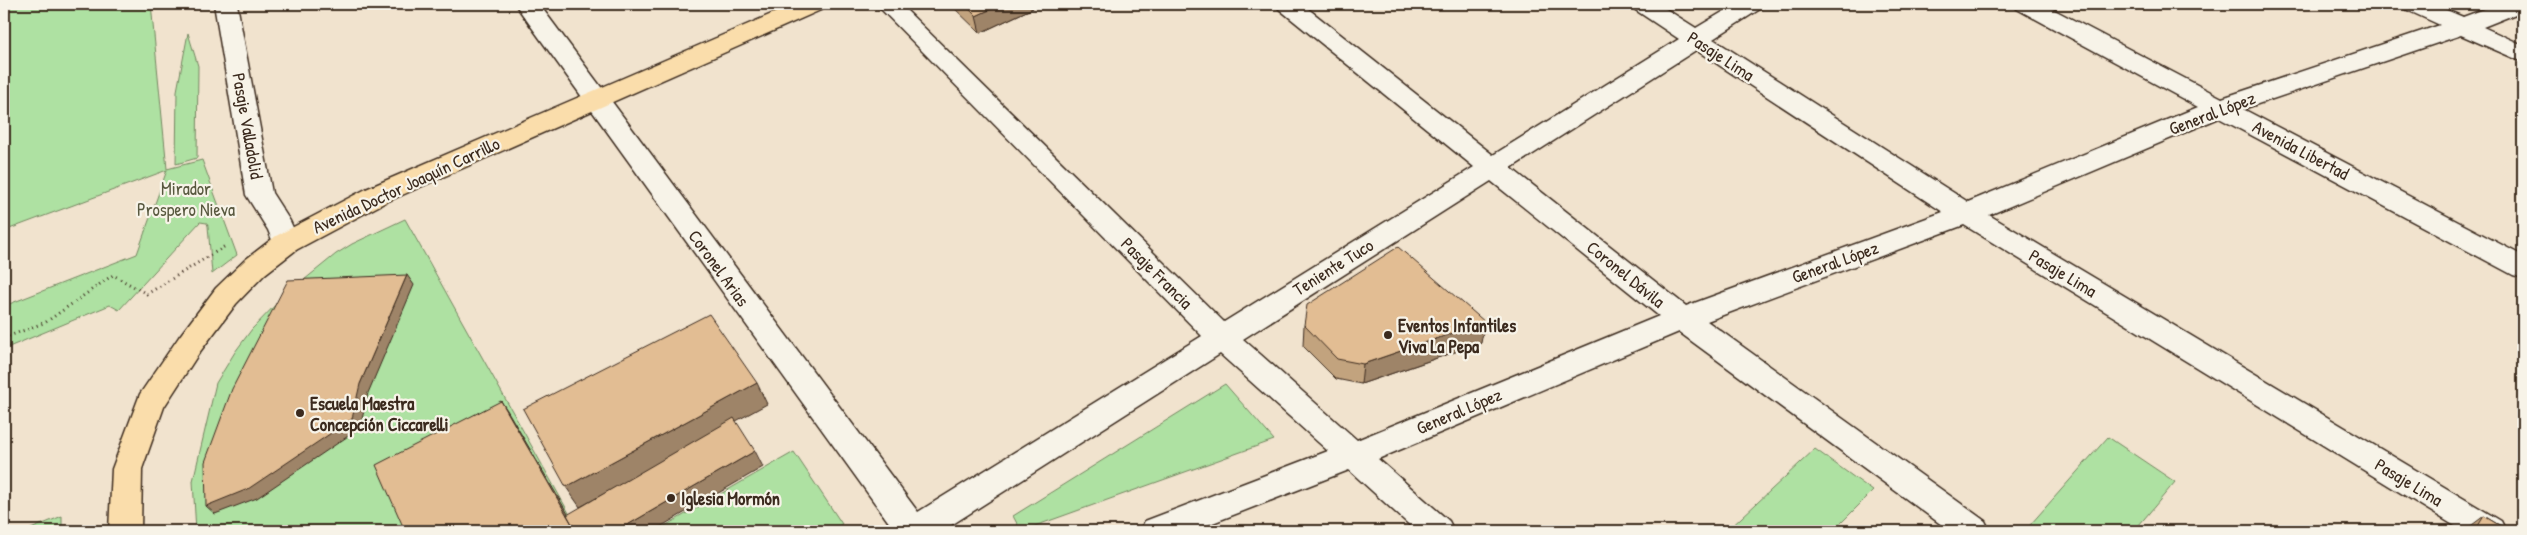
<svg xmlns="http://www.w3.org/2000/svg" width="2527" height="535" viewBox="0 0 2527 535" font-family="'Patrick Hand',sans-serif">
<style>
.green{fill:#aee1a2;stroke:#748660}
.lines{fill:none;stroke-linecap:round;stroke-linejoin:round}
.street-casing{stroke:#3b2a1e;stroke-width:3}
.primary-casing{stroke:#3b2a1e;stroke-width:3}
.path{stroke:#3b2a1e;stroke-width:3;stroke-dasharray:1 4;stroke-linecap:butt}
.street{fill:#f7f3e8;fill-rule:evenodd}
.primary{fill:#faddab;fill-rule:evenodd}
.wall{fill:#c2a37e;stroke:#3b2a1e}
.shaded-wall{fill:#9e8467;stroke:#3b2a1e}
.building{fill:#e2bd93;stroke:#3b2a1e}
.poi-dot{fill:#3b2a1e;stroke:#f7f3e8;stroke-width:2}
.labels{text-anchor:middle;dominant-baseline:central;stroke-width:4.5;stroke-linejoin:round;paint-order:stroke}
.street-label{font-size:18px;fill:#3b2a1e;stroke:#f7f3e8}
.park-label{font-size:18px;fill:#58583f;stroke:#f7f3e8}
.poi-label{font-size:18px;font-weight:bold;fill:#3b2a1e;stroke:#f7f3e8;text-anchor:start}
</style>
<rect width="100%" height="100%" fill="#f1e3ce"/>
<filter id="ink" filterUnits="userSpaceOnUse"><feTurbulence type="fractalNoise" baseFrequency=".02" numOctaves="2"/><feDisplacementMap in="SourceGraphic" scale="10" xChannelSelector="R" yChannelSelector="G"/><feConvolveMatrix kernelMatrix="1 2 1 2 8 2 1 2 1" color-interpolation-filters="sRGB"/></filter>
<g filter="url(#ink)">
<path class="green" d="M 4,4 L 151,4 L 167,169 L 202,160 L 237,255 L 212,274 L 208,226 L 207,223 L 200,222 L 119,310 L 110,305 L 4,349 L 4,306 L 137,254 L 167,170 L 4,231 Z
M 188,33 L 198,66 L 197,158 L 176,164 L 177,91 Z
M 405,219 L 579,531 L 196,531 L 193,481 L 216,383 L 235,352 L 252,329 L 283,297 L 336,254 L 352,244 Z
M 1225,384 L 1274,440 L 1021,531 L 1013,516 Z
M 2108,437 L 2175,482 L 2134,531 L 2040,531 L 2030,525 Z
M 1815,449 L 1873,491 L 1833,531 L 1727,531 Z
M 794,452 L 842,524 L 830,531 L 656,531 Z
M 62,516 L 62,531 L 25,531 L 26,531 Z"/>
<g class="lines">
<defs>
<path id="street" d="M 214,4 L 237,4 L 272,193 L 290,221 L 300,243 L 296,250 L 286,253 L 276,250 L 268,230 L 246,195 Z
M 515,4 L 539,4 L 918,512 L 1202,336 L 876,4 L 900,4 L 1224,322 L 1474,167 L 1279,9 L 1276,4 L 1302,4 L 1493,155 L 1679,39 L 1634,9 L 1631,4 L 1658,4 L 1696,28 L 1736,4 L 1763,4 L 1760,9 L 1713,39 L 1968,202 L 2198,107 L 2017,9 L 2014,4 L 2043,4 L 2222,98 L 2440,25 L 2405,9 L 2402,4 L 2432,4 L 2463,17 L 2498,4 L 2523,4 L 2523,11 L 2483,27 L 2523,45 L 2523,62 L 2461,35 L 2243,109 L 2523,256 L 2523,278 L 2513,275 L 2219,118 L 1989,215 L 2501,521 L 2506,531 L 2463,531 L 1964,225 L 1707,321 L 1985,521 L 1990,531 L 1950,531 L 1679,332 L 1378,459 L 1449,521 L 1454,531 L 1416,531 L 1349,470 L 1192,531 L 1140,531 L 1145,521 L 1328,451 L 1220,354 L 942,531 L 895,531 ZM 1696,50 L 1943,212 L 1686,306 L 1511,168 ZM 1491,181 L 1659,316 L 1357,440 L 1243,339 Z"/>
<path id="primary" d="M 795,4 L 827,4 L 823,9 L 384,203 L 296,250 L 265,274 L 236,304 L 199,353 L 164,407 L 142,469 L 141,531 L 109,531 L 112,469 L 140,394 L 179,337 L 216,288 L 245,260 L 276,236 L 366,189 Z"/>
</defs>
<use href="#street" class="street-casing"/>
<use href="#primary" class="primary-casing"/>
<path class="path" d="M 4,338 L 46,322 L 113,275 L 147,294 L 227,245"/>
<use href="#street" class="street"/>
<use href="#primary" class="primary"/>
</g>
<path class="wall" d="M 950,4 L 1032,4 L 1033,8 L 980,33 Z
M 1304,325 L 1481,343 L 1361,384 L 1336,379 L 1303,346 Z
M 2484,516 L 2509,531 L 2464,531 Z"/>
<path class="shaded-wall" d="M 1002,4 L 1032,4 L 1033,8 L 980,33 L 976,16 Z
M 407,275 L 414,285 L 368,393 L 360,428 L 257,498 L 215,514 L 206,506 L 360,384 Z
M 1485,322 L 1481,343 L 1361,384 L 1363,364 Z
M 757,383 L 767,404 L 580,507 L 566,487 Z
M 501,401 L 507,410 L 578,531 L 576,531 Z
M 755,451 L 763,467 L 653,531 L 617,531 Z"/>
<path class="building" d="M 964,4 L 1002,4 L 976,16 Z
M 1398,247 L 1485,322 L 1363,364 L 1337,359 L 1304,325 L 1307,305 Z
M 407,275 L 360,384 L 352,419 L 248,489 L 206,506 L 205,462 L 232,389 L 288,280 Z
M 709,314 L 757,383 L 566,487 L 523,409 Z
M 501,401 L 576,531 L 405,531 L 376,465 Z
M 734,418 L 755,451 L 617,531 L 576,531 L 567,515 Z
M 2484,516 L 2509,531 L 2475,531 Z"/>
</g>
<g class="poi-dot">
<circle cx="1388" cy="335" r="5"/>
<circle cx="300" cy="413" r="5"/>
<circle cx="671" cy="498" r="5"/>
</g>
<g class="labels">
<g class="street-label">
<text transform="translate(1721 56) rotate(33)">Pasaje Lima</text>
<text transform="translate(2212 113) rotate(-21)">General López</text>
<text transform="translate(248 126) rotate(80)">Pasaje Valladolid</text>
<text transform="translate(2301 150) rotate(28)">Avenida Libertad</text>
<text transform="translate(406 185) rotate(-25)">Avenida Doctor Joaquín Carrillo</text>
<text transform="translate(1835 262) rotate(-20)">General López</text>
<text transform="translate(1333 267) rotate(-32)">Teniente Tuco</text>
<text transform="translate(719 268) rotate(54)">Coronel Arias</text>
<text transform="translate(1157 273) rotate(45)">Pasaje Francia</text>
<text transform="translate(2063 273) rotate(31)">Pasaje Lima</text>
<text transform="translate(1626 274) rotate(39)">Coronel Dávila</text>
<text transform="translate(1459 411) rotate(-23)">General López</text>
<text transform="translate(2409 482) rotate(31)">Pasaje Lima</text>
</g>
<g class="park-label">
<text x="186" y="188">Mirador<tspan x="186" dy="21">Prospero Nieva</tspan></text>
</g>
<g class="poi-label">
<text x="1398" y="325">Eventos Infantiles<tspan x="1398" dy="21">Viva La Pepa</tspan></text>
<text x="310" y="403">Escuela Maestra<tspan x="310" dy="21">Concepción Ciccarelli</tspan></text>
<text x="681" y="498">Iglesia Mormón</text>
</g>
</g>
<rect width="2527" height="535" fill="none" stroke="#f7f3e8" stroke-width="20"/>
<rect x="10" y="10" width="2507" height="515" fill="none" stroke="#3b2a1e" stroke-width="2" filter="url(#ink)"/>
</svg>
